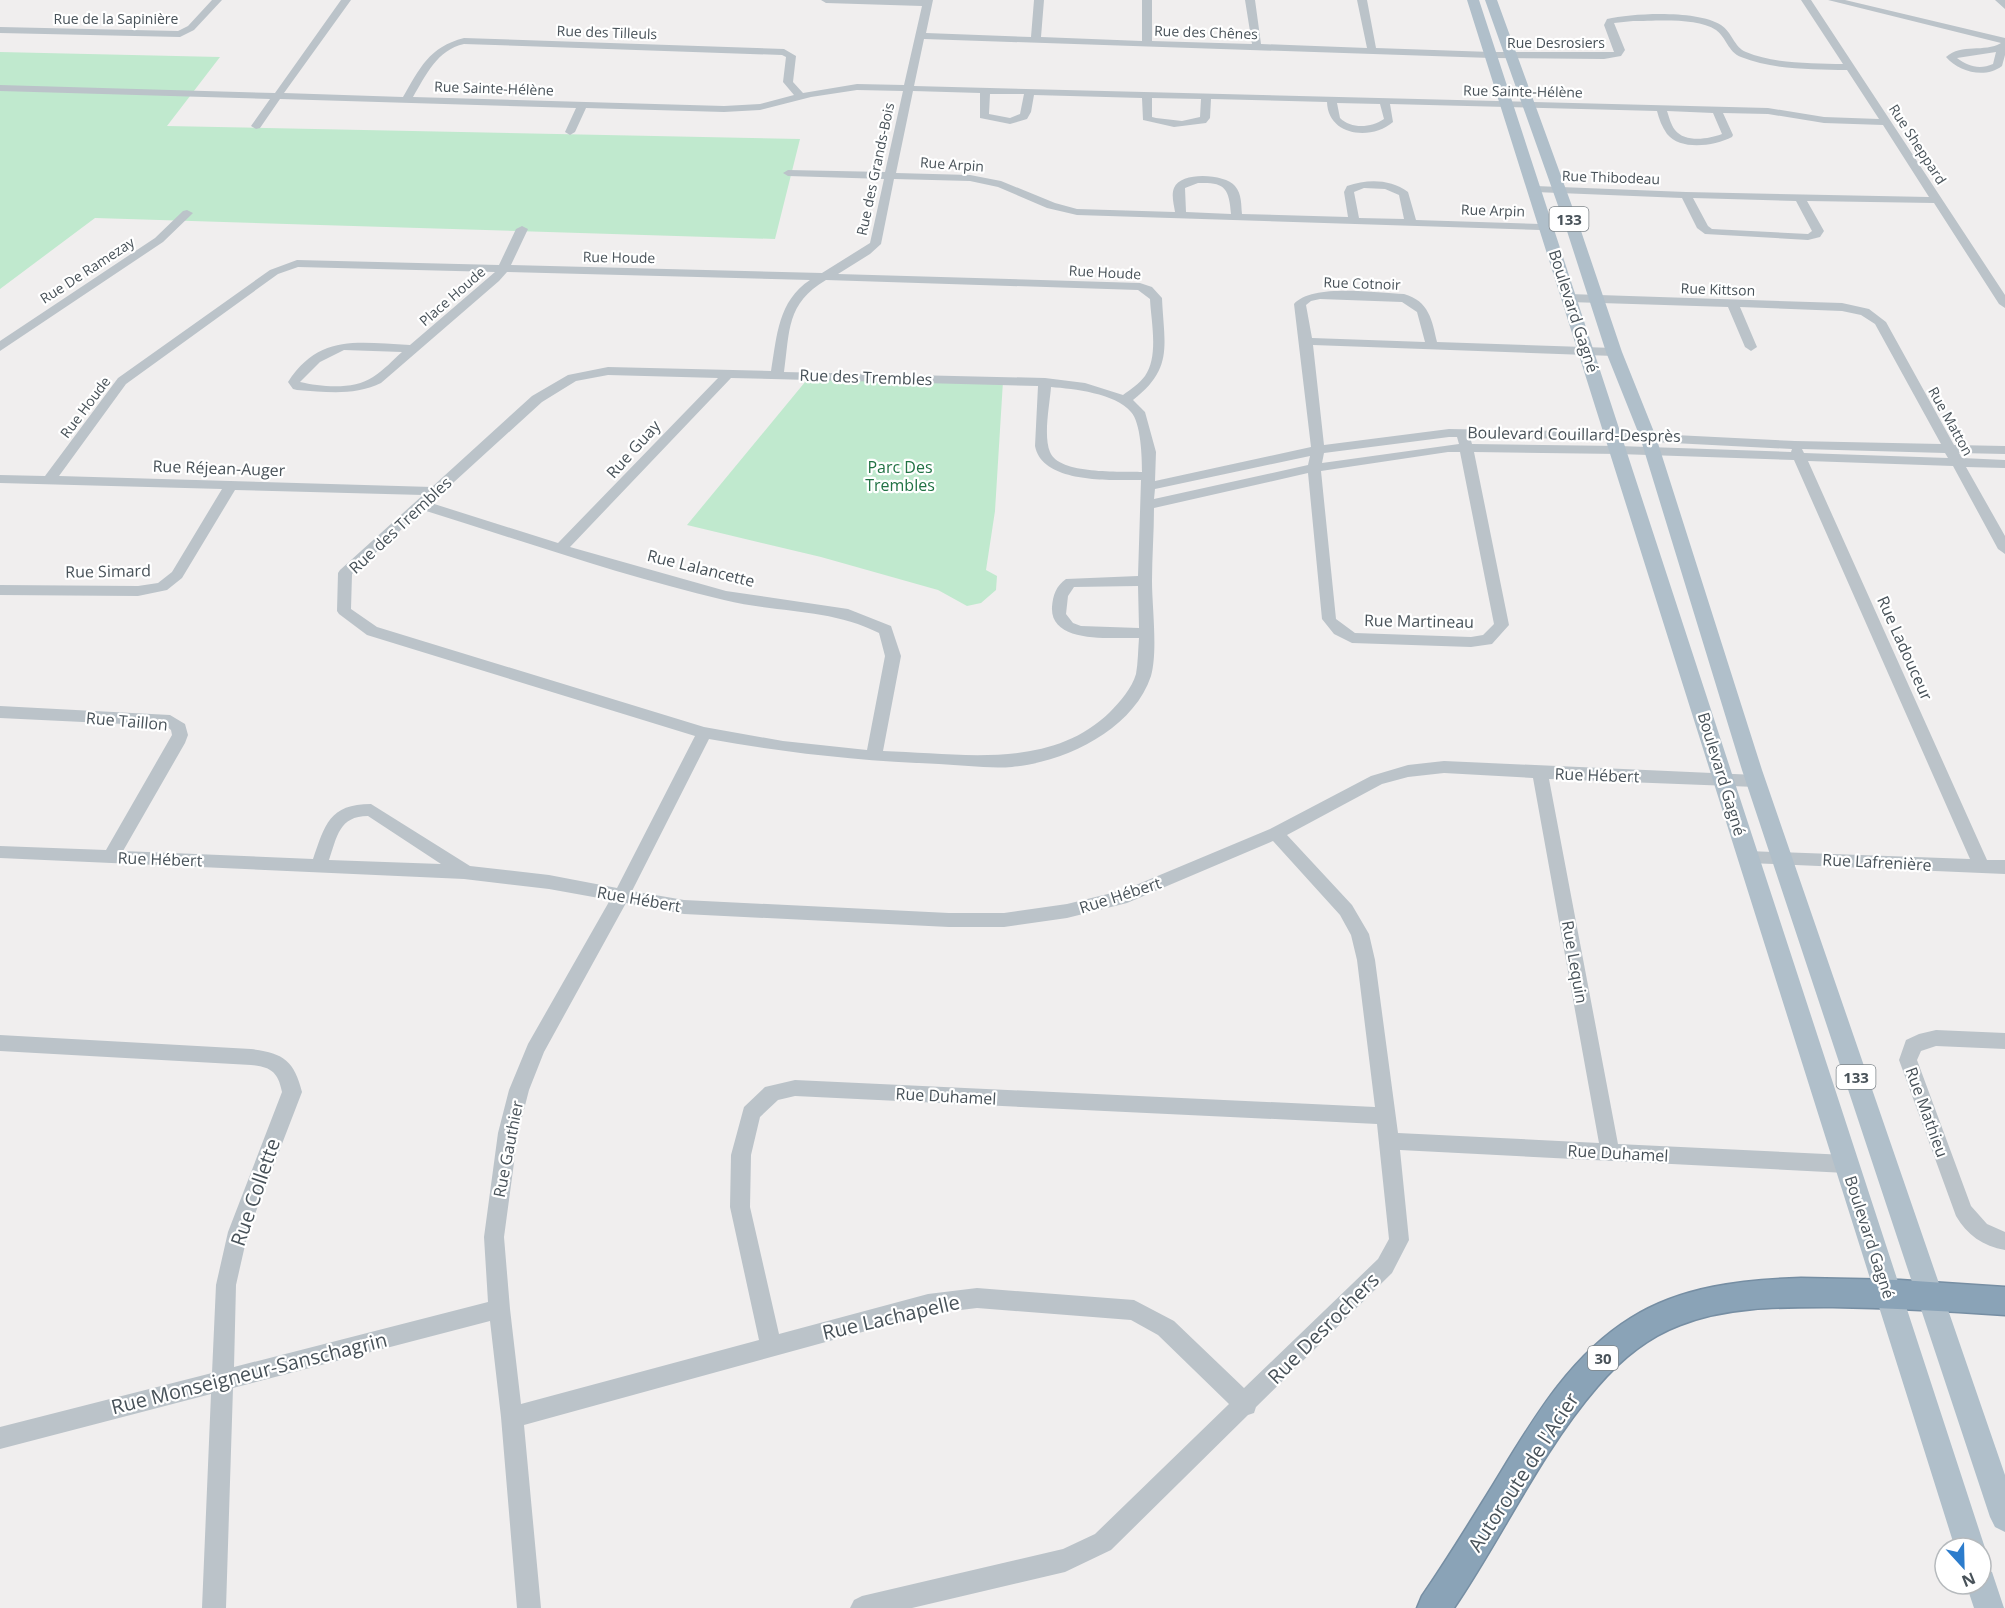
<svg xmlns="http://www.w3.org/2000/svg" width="2005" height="1608" viewBox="0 0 2005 1608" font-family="'Open Sans',sans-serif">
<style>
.green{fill:#c0e9ce}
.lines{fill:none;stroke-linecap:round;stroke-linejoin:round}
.highway-casing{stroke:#768ea3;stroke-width:3}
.minor{fill:#bbc3c9;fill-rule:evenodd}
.major{fill:#b0bfca;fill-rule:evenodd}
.highway{fill:#8aa3b7;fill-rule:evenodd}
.labels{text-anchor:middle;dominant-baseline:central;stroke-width:4.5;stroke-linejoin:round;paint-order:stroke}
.far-street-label{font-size:14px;fill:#485259;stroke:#fff}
.shield{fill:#fff;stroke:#7f868b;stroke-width:1.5}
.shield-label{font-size:15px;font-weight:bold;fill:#485259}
.street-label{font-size:16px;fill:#485259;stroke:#fff}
.park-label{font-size:16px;fill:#217244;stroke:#fff}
.near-street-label{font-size:20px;fill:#485259;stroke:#fff}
</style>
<rect width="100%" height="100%" fill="#f0eeee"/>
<path class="green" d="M 0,52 L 220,57 L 167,126 L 800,139 L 775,239 L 95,218 L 0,289 Z
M 810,376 L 1003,381 L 995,511 L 986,570 L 997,576 L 996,590 L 981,603 L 967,606 L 938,590 L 821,557 L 687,525 Z"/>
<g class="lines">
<defs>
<path id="highway" d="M 1801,1278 L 1900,1280 L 2005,1287 L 2005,1315 C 1948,1311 1890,1308 1833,1307 C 1782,1307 1728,1306 1680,1325 C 1648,1337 1619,1361 1597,1387 C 1540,1453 1503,1536 1454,1608 L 1417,1608 L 1422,1596 C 1447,1560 1470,1522 1493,1485 C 1531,1423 1568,1357 1631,1318 C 1682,1286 1743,1280 1801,1278 Z"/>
</defs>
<use href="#highway" class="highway-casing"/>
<path class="minor" d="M 212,0 L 222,0 L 194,30 L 180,37 L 0,33 L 0,27 L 178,31 L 188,26 Z
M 341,0 L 351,0 L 284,93 L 403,97 C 420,68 429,47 464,38 L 784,49 L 796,56 L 793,82 L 803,93 L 857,84 L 904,85 L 922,6 L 826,3 L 821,0 L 933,0 L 926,33 L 1031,37 L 1034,0 L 1044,0 L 1041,37 L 1142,41 L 1142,0 L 1152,0 L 1152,41 L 1252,44 L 1245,0 L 1255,0 L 1261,44 L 1367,48 L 1357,0 L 1367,0 L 1376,48 L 1491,52 L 1614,52 L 1604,25 L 1607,19 C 1634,13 1697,10 1721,25 C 1732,32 1734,47 1746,52 C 1774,64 1813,63 1843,64 L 1801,0 L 1811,0 L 2005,295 L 2005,308 L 1999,304 L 1934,203 L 1807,201 L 1824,231 L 1820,237 L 1808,240 L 1705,234 L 1697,228 L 1682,198 L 1535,192 L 1530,189 L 1535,186 L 1686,192 L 1929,197 L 1883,125 L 1824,123 L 1768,114 L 1723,113 L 1733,135 L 1732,137 C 1714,146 1681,151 1667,134 C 1662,127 1659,119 1657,111 L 1390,104 L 1393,122 C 1371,141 1328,136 1327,102 L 1211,99 L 1210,118 L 1206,123 L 1174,127 L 1143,120 L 1142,98 L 1034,95 L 1031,112 L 1027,119 L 1010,124 L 980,118 L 980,93 L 913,91 L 896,173 L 970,175 L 1001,181 L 1055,203 L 1077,209 L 1175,212 C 1174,205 1171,195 1174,188 C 1181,171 1225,174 1235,186 C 1242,194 1241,205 1242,214 L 1348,217 L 1344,192 L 1347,186 C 1368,179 1390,179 1408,192 L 1416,220 L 1573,225 L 1579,228 L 1573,231 L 1077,215 L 1047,208 L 998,187 L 970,181 L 894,179 L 881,244 L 870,254 L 838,274 L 1140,283 L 1152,287 L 1162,298 C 1164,345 1174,368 1133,400 L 1145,412 L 1156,452 L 1155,481 L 1311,447 L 1294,304 C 1312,283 1377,293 1404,294 C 1429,301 1432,320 1437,342 L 1614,348 L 1620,352 L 1614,356 L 1313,345 L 1324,445 L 1449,429 L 1615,432 L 1795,441 L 1941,444 L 1875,324 L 1861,315 L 1842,311 L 1740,307 L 1757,347 L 1751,351 L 1745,347 L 1728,307 L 1569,302 L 1563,298 L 1569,294 L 1842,303 L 1869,309 L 1886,322 L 1954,445 L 2005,446 L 2005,454 L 1959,453 L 1962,458 L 2005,460 L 2005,468 L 1966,467 L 2005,536 L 2005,554 L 1998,549 L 1953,466 L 1808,461 L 1987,860 L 2005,860 L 2005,874 L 1748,863 L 1742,862 L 1740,857 L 1742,852 L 1748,851 L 1970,859 L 1794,460 L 1619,454 L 1474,452 L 1509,625 L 1492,644 L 1471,647 L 1352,643 L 1334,634 L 1322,619 L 1308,473 L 1154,508 C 1154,532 1152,557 1152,581 C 1152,607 1158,651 1151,676 C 1133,730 1065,762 1012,767 C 989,769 963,765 939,764 C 861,761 786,753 709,739 L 632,891 L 684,900 L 949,913 L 1004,913 L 1067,904 L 1124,890 L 1270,829 L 1371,776 L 1408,765 L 1444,761 L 1756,775 L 1762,777 L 1764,781 L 1762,785 L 1756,787 L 1549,779 L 1618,1144 L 1846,1155 L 1853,1158 L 1856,1164 L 1853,1170 L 1846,1173 L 1400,1150 L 1409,1240 L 1392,1273 L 1256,1407 L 1254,1413 L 1248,1415 L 1111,1550 L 1065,1572 L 912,1608 L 850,1608 L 854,1600 L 862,1596 L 1063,1549 L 1095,1534 L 1229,1404 L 1158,1335 L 1131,1320 L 977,1308 L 928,1314 L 524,1425 L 541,1608 L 517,1608 L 501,1417 L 490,1321 L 233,1388 L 226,1608 L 202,1608 L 211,1394 L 0,1449 L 0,1427 L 212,1373 L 216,1285 L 228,1232 L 282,1092 C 278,1072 271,1067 251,1065 L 0,1051 L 0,1035 L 251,1049 C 283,1053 294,1060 302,1092 L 248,1232 L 236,1285 L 234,1367 L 488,1302 L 484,1237 L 498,1133 L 509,1090 L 528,1044 L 610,900 L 549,889 L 464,879 L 0,858 L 0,846 L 106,850 L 172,735 L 171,730 L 166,726 L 0,718 L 0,706 L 170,715 L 185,724 L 188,735 L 185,743 L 123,851 L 313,859 C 325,825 329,804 371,804 L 470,866 L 549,875 L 617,888 L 695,736 L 367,635 L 339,614 L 337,611 L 338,573 L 340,570 L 423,495 L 235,490 L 182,578 L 167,590 L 138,596 L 0,595 L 0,585 L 138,586 L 158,583 L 172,572 L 222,489 L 0,483 L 0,475 L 45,476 L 118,378 L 270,270 L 297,260 L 499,265 L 516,229 L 522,226 L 528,229 L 511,265 L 822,273 L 870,243 L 884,179 L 788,176 L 783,173 L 788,170 L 885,172 L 903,91 L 857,90 L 811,97 L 760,110 L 724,112 L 586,108 L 575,132 L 570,135 L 565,132 L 576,108 L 280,99 L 260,128 L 256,129 L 251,126 L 270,99 L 0,91 L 0,85 L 275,93 ZM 1633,21 C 1655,21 1697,17 1716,30 C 1726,37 1728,52 1741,57 C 1773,70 1812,69 1847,70 L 1879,119 L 1824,117 L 1768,108 L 914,86 L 924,39 L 1491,58 L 1604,59 L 1621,56 L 1625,50 L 1614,23 ZM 464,44 L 782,55 L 786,57 L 783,82 L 794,95 L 760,104 L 724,106 L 413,97 C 426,75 437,50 464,44 ZM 990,94 L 1024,94 L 1020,114 L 1010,118 L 989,114 ZM 1152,98 L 1201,99 L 1200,117 L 1182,121 L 1156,118 L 1152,117 ZM 1337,103 L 1380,104 L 1384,119 C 1371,128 1351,129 1340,118 ZM 1667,111 L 1713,113 L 1722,134 C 1709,139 1685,143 1675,130 C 1671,125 1669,117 1667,111 ZM 1198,183 C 1224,182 1229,187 1231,214 L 1186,212 L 1185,188 ZM 1364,188 L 1385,189 L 1399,195 L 1404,219 L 1359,218 L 1354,192 ZM 1693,198 L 1796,201 L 1812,231 L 1808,234 L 1712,229 L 1708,226 ZM 298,267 L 495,272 L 410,345 C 359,343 320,333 288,382 L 293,389 L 297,390 C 327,392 354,396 381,383 L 499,281 L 507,272 L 810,280 C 778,301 777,336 771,371 L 608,367 L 568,375 L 532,396 L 432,487 L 59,476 L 126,384 L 278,274 ZM 826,280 L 1138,290 L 1150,299 C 1151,321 1159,356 1145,376 C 1139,384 1131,389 1123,395 L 1085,383 L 1045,378 L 784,372 C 790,330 786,304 826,280 ZM 1320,299 L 1402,302 L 1417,312 L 1425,342 L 1312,338 L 1306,305 L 1311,301 ZM 344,350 L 402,352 C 393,360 384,370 373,377 C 354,390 322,387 300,382 L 320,362 ZM 608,375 L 718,378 L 558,543 L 431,503 L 542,402 L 576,381 ZM 731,378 L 1038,386 L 1035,446 C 1042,484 1112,480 1141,480 L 1138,576 L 1066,579 C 1056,586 1053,595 1052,607 C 1050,645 1114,637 1139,638 C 1138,650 1138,663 1136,674 C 1132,688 1120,702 1110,712 C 1050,771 958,753 883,751 L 901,656 L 891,626 L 848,609 L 726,591 L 570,547 ZM 1051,387 C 1074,389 1115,393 1131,412 C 1141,423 1142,457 1142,472 C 1121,471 1059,475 1050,452 C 1043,436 1050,403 1051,387 ZM 1449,437 L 1457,437 L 1459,444 L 1322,463 L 1324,453 ZM 1470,437 L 1615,440 L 1792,449 L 1791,452 L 1619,446 L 1472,444 ZM 1802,449 L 1945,453 L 1948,458 L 1804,453 ZM 1448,452 L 1460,452 L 1494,624 L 1483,635 L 1471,637 L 1355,633 L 1336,619 L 1321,471 ZM 1310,456 L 1308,465 L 1154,499 L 1155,489 ZM 423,510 C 523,541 622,576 724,600 C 777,613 830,608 879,633 L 885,656 L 867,750 L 783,741 L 704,727 L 377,627 L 351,609 L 352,574 ZM 1138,586 L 1139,628 L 1081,626 L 1073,623 L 1066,614 L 1068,596 L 1074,587 ZM 1444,773 L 1533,778 L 1599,1143 L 1398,1133 L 1375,960 L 1369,934 L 1352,905 L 1287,835 L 1382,784 L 1408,777 ZM 368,816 L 441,864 L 329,860 C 337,837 339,816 368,816 ZM 1273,841 L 1340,915 L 1351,935 L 1357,960 L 1375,1107 L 795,1080 L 765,1087 L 744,1107 L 731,1155 L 730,1207 L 759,1340 L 521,1404 L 510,1309 L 504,1237 L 518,1133 L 529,1090 L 544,1052 L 626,903 L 684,914 L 949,927 L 1004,927 L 1067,918 L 1127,903 ZM 795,1096 L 1377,1124 L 1389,1239 L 1378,1259 L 1244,1388 L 1174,1321 L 1134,1300 L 977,1288 L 928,1294 L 779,1334 L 750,1207 L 751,1155 L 760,1117 L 778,1100 Z
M 1828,0 L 1845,0 L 2005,38 L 2005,55 L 2002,66 C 1985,79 1959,72 1946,57 C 1962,43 1984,53 2001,43 ZM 1996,52 L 1993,64 C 1979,70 1968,66 1957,58 Z
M 1995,0 L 2005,0 L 2005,9 Z
M 187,210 L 193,213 L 191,215 L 163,242 L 0,351 L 0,341 L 155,238 L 183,211 Z
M 1936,1030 L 2005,1033 L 2005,1049 L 1936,1046 L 1921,1051 L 1917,1060 L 1971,1206 L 1987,1224 L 2005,1232 L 2005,1250 C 1983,1246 1967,1235 1956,1216 L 1899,1060 L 1906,1040 L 1919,1034 Z"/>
<path class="major" d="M 1467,0 L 1479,0 L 1985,1548 L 1981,1557 L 1981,1548 L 1955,1548 Z
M 1485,0 L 1497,0 L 1580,228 L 1622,352 L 1656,437 L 1762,770 L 2005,1475 L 2005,1532 L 1995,1527 L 1990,1517 L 1742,770 L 1640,437 L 1606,352 L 1566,228 Z
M 1981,1568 L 1992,1572 L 2004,1608 L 1974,1608 L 1966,1584 L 1981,1584 Z"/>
<use href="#highway" class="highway"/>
</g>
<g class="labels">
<g class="far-street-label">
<text x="116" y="18">Rue de la Sapinière</text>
<text transform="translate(607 32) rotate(2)">Rue des Tilleuls</text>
<text transform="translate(1206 32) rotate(2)">Rue des Chênes</text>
<text x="1556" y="42">Rue Desrosiers</text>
<text transform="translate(494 88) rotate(2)">Rue Sainte-Hélène</text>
<text transform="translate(1523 91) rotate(1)">Rue Sainte-Hélène</text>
<text transform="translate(1918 144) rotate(57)">Rue Sheppard</text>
<text transform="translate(952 164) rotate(4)">Rue Arpin</text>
<text transform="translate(875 169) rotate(-78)">Rue des Grands-Bois</text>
<text transform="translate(1611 177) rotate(2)">Rue Thibodeau</text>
<text transform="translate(1493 210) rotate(2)">Rue Arpin</text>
<text transform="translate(619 257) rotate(1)">Rue Houde</text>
<text transform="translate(87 270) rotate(-33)">Rue De Ramezay</text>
<text transform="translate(1105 272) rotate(3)">Rue Houde</text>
<text transform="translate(1362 283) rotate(2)">Rue Cotnoir</text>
<text transform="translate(1718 289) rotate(2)">Rue Kittson</text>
<text transform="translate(452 296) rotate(-41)">Place Houde</text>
<text transform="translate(85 407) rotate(-53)">Rue Houde</text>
<text transform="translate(1951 421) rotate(61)">Rue Matton</text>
</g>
<g class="shield">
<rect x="1549.5" y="207" width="39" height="24" rx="4.5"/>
<rect x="1836.5" y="1065" width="39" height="24" rx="4.5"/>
<rect x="1588" y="1346" width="30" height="24" rx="4.5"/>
</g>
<g class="shield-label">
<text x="1569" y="219">133</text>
<text x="1856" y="1077">133</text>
<text x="1603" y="1358">30</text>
</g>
<g class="street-label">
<text transform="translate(1574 311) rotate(72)">Boulevard Gagné</text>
<text transform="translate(866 377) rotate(2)">Rue des Trembles</text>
<text transform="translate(1574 434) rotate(1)">Boulevard Couillard-Desprès</text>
<text transform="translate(633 449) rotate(-48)">Rue Guay</text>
<text transform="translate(219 468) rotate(2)">Rue Réjean-Auger</text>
<text transform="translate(400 525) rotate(-43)">Rue des Trembles</text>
<text transform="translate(701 568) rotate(14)">Rue Lalancette</text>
<text transform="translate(108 571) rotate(-1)">Rue Simard</text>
<text transform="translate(1419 621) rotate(1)">Rue Martineau</text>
<text transform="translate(1905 648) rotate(66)">Rue Ladouceur</text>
<text transform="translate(127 721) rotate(5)">Rue Taillon</text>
<text transform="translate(1722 774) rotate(73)">Boulevard Gagné</text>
<text transform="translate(1597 775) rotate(2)">Rue Hébert</text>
<text transform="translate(160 859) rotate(2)">Rue Hébert</text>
<text transform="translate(1877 862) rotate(3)">Rue Lafrenière</text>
<text transform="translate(1120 895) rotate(-18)">Rue Hébert</text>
<text transform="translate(639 899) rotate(10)">Rue Hébert</text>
<text transform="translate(1575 962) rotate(80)">Rue Lequin</text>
<text transform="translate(946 1096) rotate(3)">Rue Duhamel</text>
<text transform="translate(1927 1112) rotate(70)">Rue Mathieu</text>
<text transform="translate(508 1149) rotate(-79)">Rue Gauthier</text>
<text transform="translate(1618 1153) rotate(3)">Rue Duhamel</text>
<text transform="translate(1870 1237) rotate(72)">Boulevard Gagné</text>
</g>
<g class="park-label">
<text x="900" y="467">Parc Des<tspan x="900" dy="18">Trembles</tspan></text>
</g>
<g class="near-street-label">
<text transform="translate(255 1192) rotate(-71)">Rue Collette</text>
<text transform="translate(891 1317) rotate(-13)">Rue Lachapelle</text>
<text transform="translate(1323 1328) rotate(-45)">Rue Desrochers</text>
<text transform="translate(249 1373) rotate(-14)">Rue Monseigneur-Sanschagrin</text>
<text transform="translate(1523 1472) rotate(-57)">Autoroute de l'Acier</text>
</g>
</g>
<g transform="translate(1963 1566) rotate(158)"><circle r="28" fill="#ffffff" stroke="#b6babd" stroke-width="1.5"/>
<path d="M0-4.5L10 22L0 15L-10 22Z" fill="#2c7ccc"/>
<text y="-9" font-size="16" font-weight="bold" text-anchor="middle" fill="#485259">N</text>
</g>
</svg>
